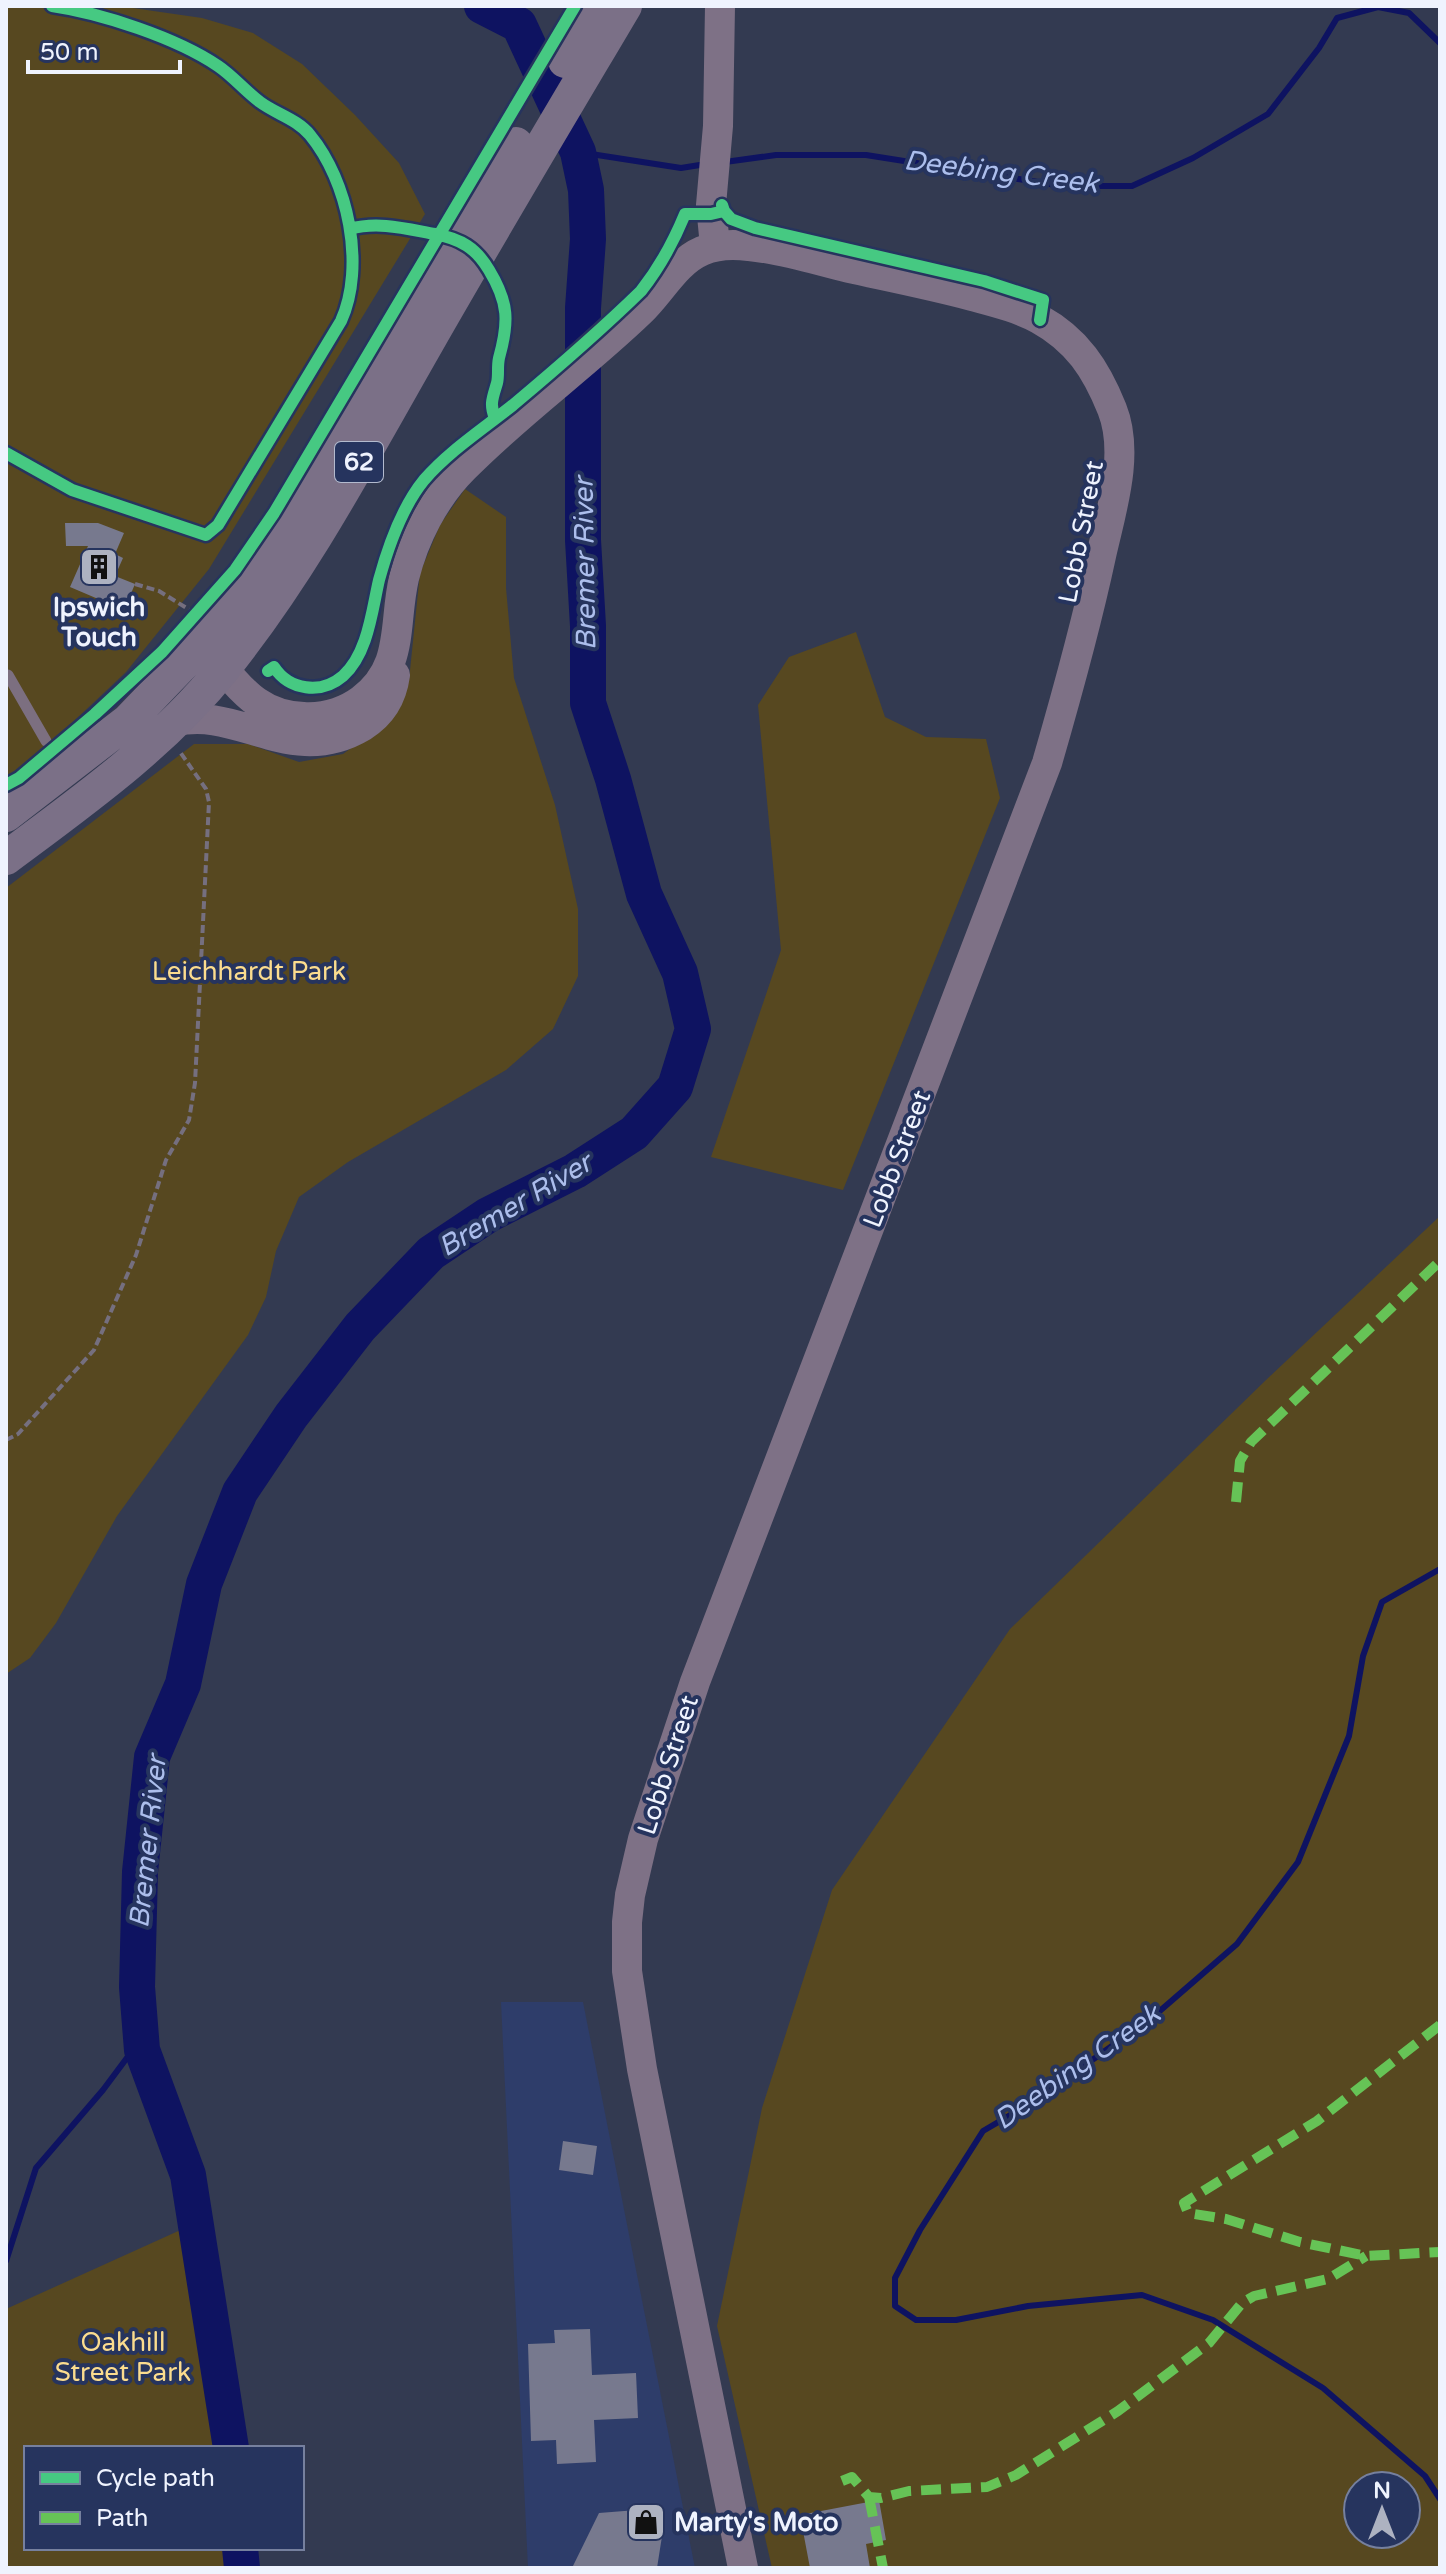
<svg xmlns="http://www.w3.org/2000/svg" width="1446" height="2574" viewBox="0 0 1446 2574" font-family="'Varela Round',sans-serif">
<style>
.built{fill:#2e3d6a}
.green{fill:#574820;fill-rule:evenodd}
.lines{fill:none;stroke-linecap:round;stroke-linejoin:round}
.stream{stroke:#0e1361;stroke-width:6}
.river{stroke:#0e1361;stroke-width:36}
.building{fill:#77798e}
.path{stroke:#756f7f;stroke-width:4;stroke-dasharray:8 4;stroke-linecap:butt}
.lane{stroke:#7c6f80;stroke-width:11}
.secondary{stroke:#7e7186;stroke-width:30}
.primary{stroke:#7b7087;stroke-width:34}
.quiet{stroke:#66c356;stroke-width:10;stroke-dasharray:20 10;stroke-linecap:butt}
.cycleway-casing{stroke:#26345e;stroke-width:17}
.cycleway{stroke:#46c982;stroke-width:12}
.labels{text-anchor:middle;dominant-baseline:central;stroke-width:8;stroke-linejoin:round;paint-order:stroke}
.shield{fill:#26345e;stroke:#b3bace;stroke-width:2}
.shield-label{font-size:24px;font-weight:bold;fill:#eff3fe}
.street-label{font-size:26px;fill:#eff3fe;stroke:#26345e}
.poi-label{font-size:26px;font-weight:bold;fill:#eff3fe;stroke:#26345e}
.park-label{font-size:26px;fill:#fbdc8e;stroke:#26345e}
.water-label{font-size:28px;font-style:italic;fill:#acbeec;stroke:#26345e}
</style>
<rect width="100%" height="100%" fill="#333a51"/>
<path class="built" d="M 501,2002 L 583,2002 L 695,2568 L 528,2568 Z"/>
<path class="green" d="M 6,6 L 119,6 L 202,18 L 253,33 L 302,64 L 355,115 L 399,163 L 425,214 L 209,569 L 126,672 L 38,755 L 6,778 Z
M 465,489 L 506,517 L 506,588 L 514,678 L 555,805 L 578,909 L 578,976 L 553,1029 L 506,1070 L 348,1162 L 299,1197 L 276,1251 L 266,1297 L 248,1335 L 117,1516 L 56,1623 L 30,1658 L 6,1674 L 6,888 L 194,744 L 248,744 L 299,762 L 343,754 L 380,727 L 409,680 L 420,573 L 440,525 Z
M 856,632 L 885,717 L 926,737 L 986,739 L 1000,798 L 843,1190 L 711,1157 L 781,950 L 758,705 L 789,657 Z
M 1440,1216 L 1440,2568 L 772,2568 L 717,2326 L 762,2108 L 832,1890 L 1010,1629 L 1266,1380 ZM 1358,2486 L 1406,2486 L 1406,2534 L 1358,2534 Z
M 196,2223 L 231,2448 L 26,2448 L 26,2548 L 240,2548 L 242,2568 L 6,2568 L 6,2309 Z"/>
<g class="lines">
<path class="stream" d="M 578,152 L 681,168 L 706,164
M 725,162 L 776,155 L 866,155 L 1063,186 L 1132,186 L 1193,158 L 1268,114 L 1319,48 L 1337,18 L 1378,7 L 1409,13 L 1440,43
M 1440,1569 L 1382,1602 L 1363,1656 L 1349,1736 L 1298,1862 L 1237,1944 L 1154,2016 L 1036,2100 L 983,2131 L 920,2230 L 895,2278 L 895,2306 L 916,2320 L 956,2320 L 1028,2306 L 1142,2295 L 1213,2320 L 1323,2388 L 1425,2476 L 1440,2499
M 6,2261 L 36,2168 L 103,2090 L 141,2039"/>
<path class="river" d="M 231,2448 L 188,2175 L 142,2050 L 137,1987 L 140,1872 L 152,1757 L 183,1684 L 204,1584 L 240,1492 L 291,1416 L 360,1327 L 431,1253 L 488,1215 L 575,1171 L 634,1133 L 675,1087 L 693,1029 L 680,973 L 644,894 L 613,779 L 588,703 L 588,626 L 583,540 L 583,308 L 588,239 L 586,190 L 578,152 L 519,25 L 482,6
M 240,2548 L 242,2568"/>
</g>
<path class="building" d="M 65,523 L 98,523 L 124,533 L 115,554 L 123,558 L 115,576 L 135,584 L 124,610 L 70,587 L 88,546 L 66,546 Z
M 563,2141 L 597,2146 L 593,2175 L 559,2170 Z
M 590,2329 L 592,2375 L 636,2373 L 638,2418 L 594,2420 L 596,2462 L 557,2464 L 556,2440 L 531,2441 L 528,2344 L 555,2343 L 554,2330 Z
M 879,2500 L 886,2540 L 866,2544 L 870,2568 L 810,2568 L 800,2515 Z
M 662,2508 L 663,2530 L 657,2568 L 572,2568 L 599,2513 Z"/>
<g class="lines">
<path class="path" d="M 135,584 L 159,591 L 193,612
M 6,1440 L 18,1434 L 94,1350 L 136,1255 L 166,1160 L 189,1120 L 195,1083 L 209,802 L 206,789 L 180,752"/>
<path class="lane" d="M 8,675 L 46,741"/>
<path class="secondary" d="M 715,246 L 711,205 L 718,126 L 720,6
M 223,669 C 234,680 244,694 257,702 C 287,723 331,722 361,700 C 405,667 393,625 404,578 C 414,538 434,498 464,468 C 519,412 584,366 641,311 C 661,292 676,262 702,251 C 717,244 733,244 749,246 C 782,249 816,260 849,268 C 890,277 931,285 972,296 C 994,302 1019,308 1039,319 C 1077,340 1096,369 1112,409 C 1130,454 1111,511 1101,556 C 1086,626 1067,694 1047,763 L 695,1682 L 643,1839 L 630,1895 L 627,1922 L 627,1971 L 642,2069 L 743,2568
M 174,722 C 238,705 291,769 363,726 C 382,714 392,697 395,675"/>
<path class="primary" d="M 565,61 L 596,6
M 6,815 L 128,721 L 200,646 L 289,526 L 516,144
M 6,858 C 84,800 163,744 224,668 C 304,568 363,455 426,345 C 491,231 558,119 625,6"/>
<path class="quiet" d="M 1236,1502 L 1240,1461 L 1251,1442 L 1440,1261
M 1440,2025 L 1317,2121 L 1184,2203 L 1188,2213 L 1226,2219 L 1300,2242 L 1366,2256 L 1440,2252
M 842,2481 L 852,2477 L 869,2497 L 881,2498 L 909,2491 L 987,2487 L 1016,2475 L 1118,2411 L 1209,2343 L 1242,2303 L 1254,2296 L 1328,2279 L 1366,2256
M 869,2497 L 883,2568"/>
<defs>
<path id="cycleway" d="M 724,211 L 731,219 L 755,228 L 984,281 L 1043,300 L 1040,320
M 350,229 C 378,221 407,229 435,234 C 461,239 476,248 489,270 C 509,303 509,322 499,358 C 497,367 499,375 497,383 C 493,397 489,404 495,418
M 6,453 L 72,490 L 206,535 L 218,525 L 341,321 C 366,266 348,181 310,135 C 297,119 276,114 260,102 C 245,91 233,76 218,66 C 177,38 101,13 52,6
M 268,671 L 274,667 C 289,690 321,695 343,676 C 368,654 372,610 379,580 C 388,547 402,507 424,480 C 449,451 483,429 513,405 C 556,369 600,331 641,291 C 660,267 673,243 685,214 L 711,214 L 724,211 L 722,205
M 6,785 L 19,778 L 95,714 L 162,652 L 235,570 L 274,513 L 575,6"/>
</defs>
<use href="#cycleway" class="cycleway-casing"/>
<use href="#cycleway" class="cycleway"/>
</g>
<defs>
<symbol id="building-square" viewBox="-11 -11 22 22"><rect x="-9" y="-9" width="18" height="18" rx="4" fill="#adb2c1" stroke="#26345e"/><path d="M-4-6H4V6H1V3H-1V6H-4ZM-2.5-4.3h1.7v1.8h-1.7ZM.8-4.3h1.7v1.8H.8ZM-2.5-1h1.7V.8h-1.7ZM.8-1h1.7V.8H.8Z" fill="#111"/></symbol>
<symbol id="shop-square" viewBox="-11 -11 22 22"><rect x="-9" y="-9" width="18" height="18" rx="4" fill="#adb2c1" stroke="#26345e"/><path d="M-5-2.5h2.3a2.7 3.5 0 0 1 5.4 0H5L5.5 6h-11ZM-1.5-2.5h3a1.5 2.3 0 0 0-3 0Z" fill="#111"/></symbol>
</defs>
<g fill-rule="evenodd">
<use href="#building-square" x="77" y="545" width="44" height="44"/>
<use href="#shop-square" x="624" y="2500" width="44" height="44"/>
</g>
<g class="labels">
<rect class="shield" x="335" y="442" width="48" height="40" rx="6"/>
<g class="shield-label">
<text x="359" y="462">62</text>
</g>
<g class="street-label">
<text transform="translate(1081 532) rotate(-79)">Lobb Street</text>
<text transform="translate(897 1159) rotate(-69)">Lobb Street</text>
<text transform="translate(668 1765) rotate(-72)">Lobb Street</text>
</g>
<g class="poi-label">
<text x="99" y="607">Ipswich<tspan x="99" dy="30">Touch</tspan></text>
<text x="674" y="2522" text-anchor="start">Marty's Moto</text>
</g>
<g class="park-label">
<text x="249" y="971">Leichhardt Park</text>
<text x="123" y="2342">Oakhill<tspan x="123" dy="30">Street Park</tspan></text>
</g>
<g class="water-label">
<text transform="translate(1001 172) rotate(7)">Deebing Creek</text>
<text transform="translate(585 564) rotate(-91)">Bremer River</text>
<text transform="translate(515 1205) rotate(-31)">Bremer River</text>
<text transform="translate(148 1842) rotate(-84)">Bremer River</text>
<text transform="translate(1077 2067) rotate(-35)">Deebing Creek</text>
</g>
</g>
<rect width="1446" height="2574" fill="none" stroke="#eff3fe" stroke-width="16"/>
<rect x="24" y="2446" width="280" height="104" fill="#26345e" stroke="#76809e" stroke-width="2"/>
<rect x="40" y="2472" width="40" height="12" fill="#46c982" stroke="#76809e" stroke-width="2"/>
<text x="96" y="2486" font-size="24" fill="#eff3fe">Cycle path</text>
<rect x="40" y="2512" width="40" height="12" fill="#66c356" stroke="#76809e" stroke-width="2"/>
<text x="96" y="2526" font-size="24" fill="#eff3fe">Path</text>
<g transform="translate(1382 2510)"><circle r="38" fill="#26345e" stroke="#76809e" stroke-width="2"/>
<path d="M0-6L14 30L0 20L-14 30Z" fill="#adb2c1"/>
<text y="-12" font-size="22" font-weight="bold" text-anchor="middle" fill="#eff3fe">N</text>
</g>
<path d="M28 60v12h152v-12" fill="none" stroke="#eff3fe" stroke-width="4"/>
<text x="40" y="60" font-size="24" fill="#eff3fe" stroke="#26345e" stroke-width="6" paint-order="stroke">50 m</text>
</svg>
